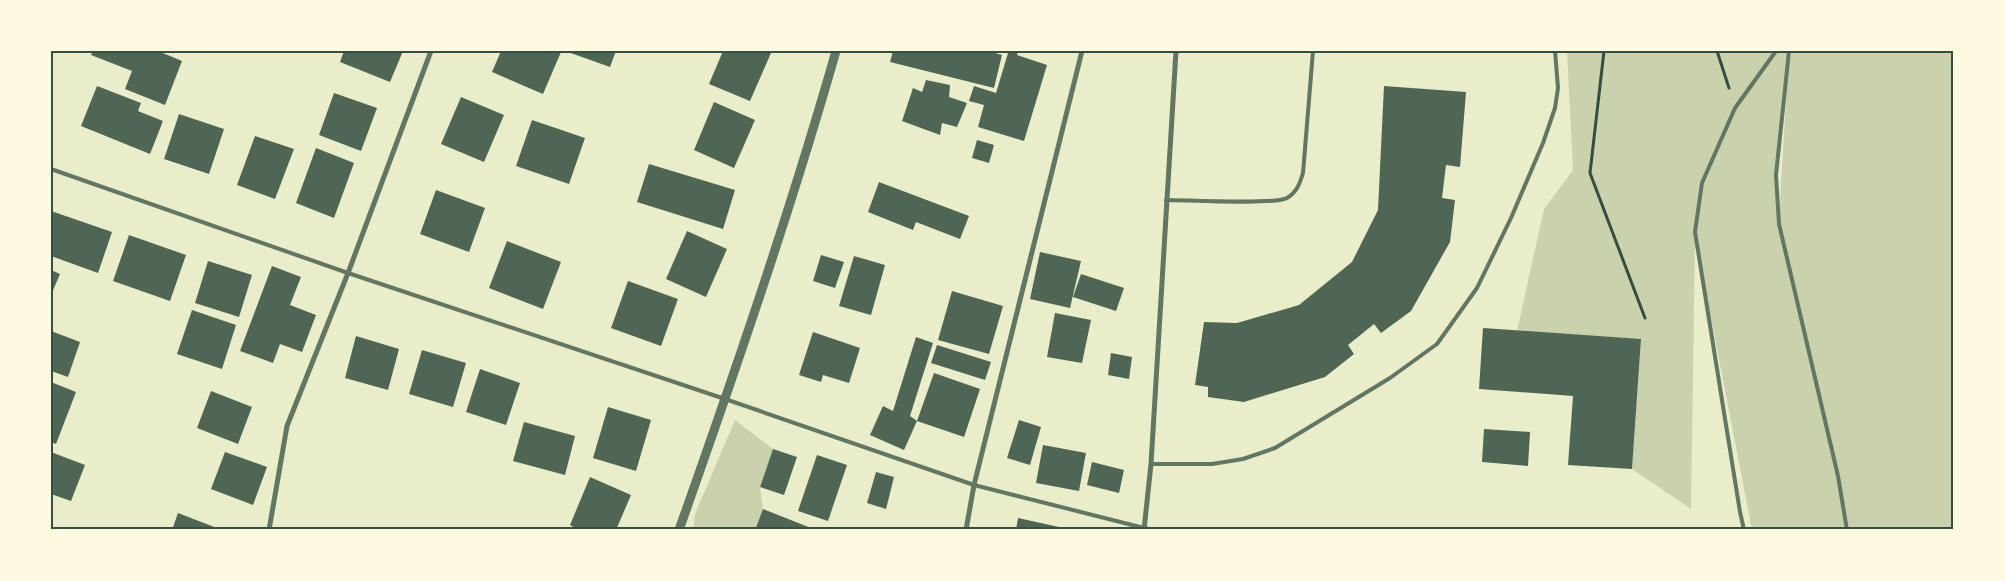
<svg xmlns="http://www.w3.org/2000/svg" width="2005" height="581" viewBox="0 0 2005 581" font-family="Raleway,sans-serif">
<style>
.green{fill:#cad2ad;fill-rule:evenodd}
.building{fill:#4f6655}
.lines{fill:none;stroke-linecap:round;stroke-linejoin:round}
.path{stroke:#344e41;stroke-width:3}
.service{stroke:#617663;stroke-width:4}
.minor{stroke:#617663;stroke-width:5}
.tertiary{stroke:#617663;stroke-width:9}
.neatline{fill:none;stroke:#344e41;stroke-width:2}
</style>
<rect width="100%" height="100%" fill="#e9edc9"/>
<path class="green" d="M 1567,51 L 1954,51 L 1954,530 L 1752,530 L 1695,235 L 1691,509 L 1632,469 L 1641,339 L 1517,331 L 1544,209 L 1573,170 ZM 1789,52 L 1779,217 L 1776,175 Z
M 735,420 L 773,449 L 760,487 L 763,509 L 755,530 L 693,530 L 695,514 Z"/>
<path class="building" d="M 93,51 L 158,51 L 182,61 L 165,105 L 125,89 L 132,71 L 91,55 Z
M 344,51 L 403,51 L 390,82 L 340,62 Z
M 501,51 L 561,52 L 543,94 L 492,72 Z
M 565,51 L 616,51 L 610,67 Z
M 723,51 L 766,51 L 771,53 L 750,101 L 709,84 Z
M 893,51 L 988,51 L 1002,55 L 994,88 L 890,62 Z
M 1005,51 L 1018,51 L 1017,55 L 1047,65 L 1024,141 L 978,127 L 984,105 L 969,101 L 974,86 L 996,93 L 1008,53 Z
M 926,80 L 950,85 L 949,97 L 967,103 L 957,127 L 942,123 L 940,135 L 902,121 L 913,88 L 922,92 Z
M 97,86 L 141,103 L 138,111 L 163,121 L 150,154 L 81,126 Z
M 1384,86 L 1466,92 L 1460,167 L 1446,165 L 1442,198 L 1455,200 L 1450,242 L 1411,311 L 1381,333 L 1374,324 L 1348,345 L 1354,354 L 1325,377 L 1244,402 L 1208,397 L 1208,387 L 1195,385 L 1204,322 L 1237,323 L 1299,305 L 1352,262 L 1378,210 Z
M 334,93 L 377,108 L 361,151 L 319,135 Z
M 461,97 L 504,115 L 484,162 L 441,144 Z
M 714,102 L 755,120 L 734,168 L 694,150 Z
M 179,114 L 224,129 L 209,174 L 164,159 Z
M 532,120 L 585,138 L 569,184 L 516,166 Z
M 255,136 L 294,149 L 275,199 L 237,185 Z
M 977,140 L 994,145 L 989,163 L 972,158 Z
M 316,148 L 354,163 L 334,218 L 296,203 Z
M 649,164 L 735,190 L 723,229 L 637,202 Z
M 879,182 L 969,216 L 960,239 L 916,222 L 913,230 L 868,212 Z
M 436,190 L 485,208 L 469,252 L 420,234 Z
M 51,211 L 112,232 L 98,273 L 51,256 Z
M 687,231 L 727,249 L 706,297 L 666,279 Z
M 129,235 L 186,255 L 170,301 L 113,281 Z
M 507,241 L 561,262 L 543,309 L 489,288 Z
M 1040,252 L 1081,261 L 1070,308 L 1030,299 Z
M 821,255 L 844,262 L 835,288 L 813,281 Z
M 854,256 L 885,265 L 871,315 L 839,306 Z
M 208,261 L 252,275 L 239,317 L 195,303 Z
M 272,266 L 301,277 L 290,305 L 316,315 L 302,352 L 280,344 L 273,363 L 240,351 Z
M 51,270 L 60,274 L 51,295 Z
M 1081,274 L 1124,288 L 1116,311 L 1073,297 Z
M 628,281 L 678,299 L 661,346 L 611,328 Z
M 952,291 L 1003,306 L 989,354 L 938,340 Z
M 192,310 L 236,325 L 222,369 L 177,354 Z
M 1055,313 L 1091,320 L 1082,363 L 1047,357 Z
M 1483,328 L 1641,339 L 1632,469 L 1568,465 L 1573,396 L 1479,389 Z
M 51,331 L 80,342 L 68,377 L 51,371 Z
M 813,332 L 860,348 L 849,383 L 823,375 L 821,382 L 799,375 Z
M 356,336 L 399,349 L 388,390 L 345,378 Z
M 916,337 L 933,343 L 910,416 L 917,421 L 904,450 L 870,435 L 883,406 L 893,411 Z
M 937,345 L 991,362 L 985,380 L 931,363 Z
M 422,350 L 466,363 L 453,407 L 409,394 Z
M 1111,353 L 1132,357 L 1129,379 L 1108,375 Z
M 480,369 L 520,383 L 506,425 L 466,412 Z
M 934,373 L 980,389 L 964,437 L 917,421 Z
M 51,382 L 76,392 L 56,444 L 51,442 Z
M 211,391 L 252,407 L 238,444 L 197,428 Z
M 608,407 L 651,420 L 636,471 L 593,458 Z
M 1019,420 L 1041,427 L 1030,465 L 1007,458 Z
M 524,422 L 575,436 L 565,475 L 513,461 Z
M 1484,429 L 1530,432 L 1528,466 L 1482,462 Z
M 1043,445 L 1086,453 L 1079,491 L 1036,483 Z
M 773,449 L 797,457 L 784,495 L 760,487 Z
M 51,452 L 85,465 L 71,501 L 51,494 Z
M 225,452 L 267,467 L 253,505 L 211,489 Z
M 817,455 L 847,465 L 828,521 L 798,511 Z
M 1092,462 L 1124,470 L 1119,493 L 1087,485 Z
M 876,472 L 894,477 L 886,509 L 867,503 Z
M 590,477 L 631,495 L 616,530 L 579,530 L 570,525 Z
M 763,509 L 816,530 L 755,530 Z
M 178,513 L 222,530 L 172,530 Z
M 1018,518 L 1068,529 L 1068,530 L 1016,530 Z"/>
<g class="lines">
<path class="path" d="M 1604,51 L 1590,173 L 1645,318
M 1717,51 L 1729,88"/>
<path class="service" d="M 1789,51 L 1776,175 L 1779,224 L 1838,476 L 1847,530
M 51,169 L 348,273 L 725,399 L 974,485 L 1144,528 L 1156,530
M 1166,200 C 1185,200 1275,205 1287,198 C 1297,192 1300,183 1303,173 L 1313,51
M 1151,464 L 1212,464 L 1243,459 L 1275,448 L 1390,378 L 1437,344 L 1477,288 L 1511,218 L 1543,143 L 1555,108 L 1558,88 L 1555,51
M 1744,530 L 1740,512 L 1695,232 L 1702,183 L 1735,108 L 1776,51"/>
<path class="minor" d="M 269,530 L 287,426 L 348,273 L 431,51
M 966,530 L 974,485 L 1082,51
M 1144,530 L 1151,464 L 1176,51"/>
<path class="tertiary" d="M 679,530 C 735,372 790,212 836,51"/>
</g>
<rect width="2005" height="581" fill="none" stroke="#fefae0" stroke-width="105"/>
<rect x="52" y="52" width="1900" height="476" class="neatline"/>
</svg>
